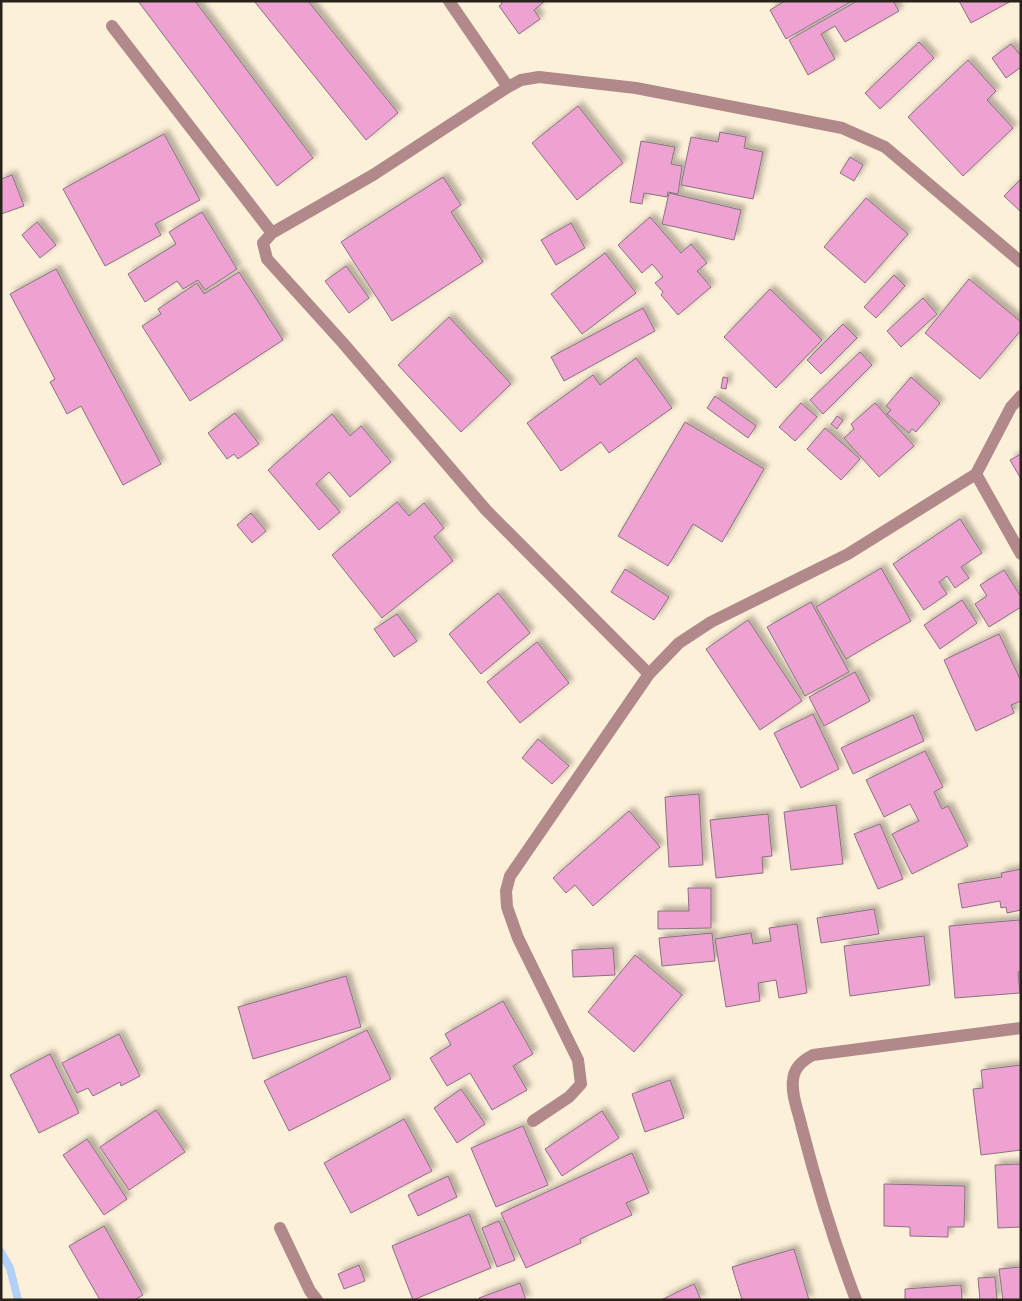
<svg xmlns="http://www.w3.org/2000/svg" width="1022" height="1301" viewBox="0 0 1022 1301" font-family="'Golos Text',sans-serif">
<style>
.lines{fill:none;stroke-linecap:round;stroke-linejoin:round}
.stream{stroke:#b1d1f8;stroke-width:8}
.building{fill:#eda2d2;stroke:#897280;filter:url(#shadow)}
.minor{stroke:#b1898a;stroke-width:12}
</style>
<defs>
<filter id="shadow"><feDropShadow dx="4.5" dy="-4.5" stdDeviation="2.5" flood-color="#0004"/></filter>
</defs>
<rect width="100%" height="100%" fill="#fdf0d8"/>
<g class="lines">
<path class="stream" d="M 1,1252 L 10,1268 L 18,1300"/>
</g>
<path class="building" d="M 138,1 L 195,1 L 313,158 L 277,186 Z
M 254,1 L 308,1 L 398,113 L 366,140 Z
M 500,1 L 545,1 L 534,10 L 540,19 L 519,34 L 499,6 L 502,4 Z
M 785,1 L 852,1 L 786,39 L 770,10 Z
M 857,1 L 893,1 L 899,11 L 845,42 L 835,26 L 821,34 L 835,59 L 808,75 L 789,40 Z
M 959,1 L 1011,1 L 971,23 Z
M 919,42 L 934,58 L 880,109 L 865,93 Z
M 1011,44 L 1021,56 L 1021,67 L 1006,78 L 992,58 Z
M 968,60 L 996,91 L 987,100 L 1013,128 L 963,176 L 908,117 Z
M 578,106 L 623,163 L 577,200 L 532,143 Z
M 720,132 L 746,137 L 744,148 L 763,152 L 753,199 L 681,185 L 691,137 L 718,142 Z
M 164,134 L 200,200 L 155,224 L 161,235 L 105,266 L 63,189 Z
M 641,141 L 675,147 L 671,164 L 682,166 L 678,194 L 668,192 L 667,197 L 644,193 L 642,204 L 630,202 Z
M 850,157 L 863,165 L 854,181 L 840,173 Z
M 12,175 L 24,206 L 1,214 L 1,179 Z
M 443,177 L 461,205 L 451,212 L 483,262 L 392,321 L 341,242 Z
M 1021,179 L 1021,212 L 1004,196 Z
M 669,193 L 741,210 L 734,240 L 662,224 Z
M 866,198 L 908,234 L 865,283 L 824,247 Z
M 202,212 L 237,269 L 205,290 L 198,280 L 183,289 L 177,281 L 145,302 L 128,274 L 176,244 L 169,232 Z
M 650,217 L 681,253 L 691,244 L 707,263 L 697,271 L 711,287 L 678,315 L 661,295 L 663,292 L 655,283 L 663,277 L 652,264 L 642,273 L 618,245 Z
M 37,222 L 56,245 L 40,258 L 22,235 Z
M 571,223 L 585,248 L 556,265 L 541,240 Z
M 605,253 L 636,293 L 582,334 L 551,294 Z
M 346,266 L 369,298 L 349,313 L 325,281 Z
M 56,269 L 161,464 L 123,485 L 81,406 L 67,414 L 50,382 L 55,379 L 10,294 Z
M 239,272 L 283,340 L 190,401 L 142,326 L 161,314 L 158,309 L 197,283 L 204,294 Z
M 894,275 L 905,286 L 876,318 L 864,307 Z
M 969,279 L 1021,322 L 1021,330 L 980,379 L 925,333 Z
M 770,289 L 822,340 L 776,388 L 724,337 Z
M 923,298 L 937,314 L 901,347 L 887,331 Z
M 643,308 L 655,331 L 564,381 L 551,357 Z
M 449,317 L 511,384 L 461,432 L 398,365 Z
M 843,324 L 857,338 L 821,374 L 807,360 Z
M 860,352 L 872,365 L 823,414 L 810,400 Z
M 636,358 L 672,408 L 609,453 L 601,442 L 561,471 L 527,423 L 593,375 L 600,385 Z
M 723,377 L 728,378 L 726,389 L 721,388 Z
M 911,377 L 940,403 L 916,432 L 912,429 L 909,433 L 887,414 L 891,410 L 886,406 Z
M 715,396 L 756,426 L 748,438 L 707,408 Z
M 801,403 L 817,417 L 795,441 L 779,427 Z
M 875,403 L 914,446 L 879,477 L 844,438 L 854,429 L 851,424 Z
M 235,413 L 259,444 L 238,459 L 234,454 L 227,459 L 208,433 Z
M 332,414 L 350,436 L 361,426 L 391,462 L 350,497 L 329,472 L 316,484 L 340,512 L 319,530 L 268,470 Z
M 837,416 L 843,420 L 837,429 L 831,424 Z
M 685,422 L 764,469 L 722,542 L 693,524 L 668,566 L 618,536 Z
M 825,428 L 860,459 L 841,480 L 807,449 Z
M 1021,454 L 1021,479 L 1010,460 Z
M 397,502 L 409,516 L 424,503 L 444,528 L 434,537 L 453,561 L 382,618 L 332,555 Z
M 251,513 L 266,531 L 252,543 L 237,525 Z
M 960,519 L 982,553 L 961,567 L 969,578 L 955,588 L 947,576 L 939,582 L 947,594 L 924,610 L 893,564 Z
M 881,568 L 911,621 L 846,659 L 816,607 Z
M 625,569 L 669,597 L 654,620 L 611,592 Z
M 1004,570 L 1021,597 L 1021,607 L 989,627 L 975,604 L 987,596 L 980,585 Z
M 498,593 L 530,633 L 481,674 L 449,634 Z
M 962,600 L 977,623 L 940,649 L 924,625 Z
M 811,602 L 849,672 L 805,696 L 767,627 Z
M 397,614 L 417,641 L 394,657 L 374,629 Z
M 748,620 L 802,701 L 760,730 L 706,649 Z
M 999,634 L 1021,681 L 1021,701 L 1011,705 L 1014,713 L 976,731 L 944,660 Z
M 537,642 L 569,683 L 520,723 L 487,682 Z
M 855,672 L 870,701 L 824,726 L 809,697 Z
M 813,714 L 839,769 L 801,788 L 774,733 Z
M 913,715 L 924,741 L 853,774 L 841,748 Z
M 538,739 L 569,766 L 552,784 L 522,758 Z
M 925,751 L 943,787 L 934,792 L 942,809 L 948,806 L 968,846 L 912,874 L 892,834 L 919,821 L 910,804 L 884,817 L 866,780 Z
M 699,794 L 703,865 L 669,867 L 665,797 Z
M 836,805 L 843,864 L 791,870 L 784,812 Z
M 629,811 L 660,847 L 593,906 L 575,885 L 566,893 L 553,878 Z
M 768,814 L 772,856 L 762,857 L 763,873 L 716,878 L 710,820 Z
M 880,824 L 903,879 L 878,889 L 854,834 Z
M 1021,869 L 1021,910 L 1007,913 L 1006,907 L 1001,908 L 1000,901 L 962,908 L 958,884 L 1002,877 L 1001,873 Z
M 688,888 L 711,888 L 711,928 L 658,929 L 658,911 L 689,911 Z
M 874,909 L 879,934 L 821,943 L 817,918 Z
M 1019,920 L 1021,928 L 1021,971 L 1018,972 L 1020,993 L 955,998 L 949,926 Z
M 797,924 L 807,993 L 779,998 L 776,980 L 758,983 L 760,1001 L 726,1007 L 715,939 L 751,933 L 753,944 L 771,941 L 769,928 Z
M 712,933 L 715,961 L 662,966 L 659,938 Z
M 924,936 L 930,985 L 850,996 L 844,946 Z
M 613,948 L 615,975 L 573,977 L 572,950 Z
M 635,955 L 682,995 L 634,1052 L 588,1012 Z
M 346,976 L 361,1027 L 253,1059 L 238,1007 Z
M 503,1001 L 533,1054 L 513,1066 L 527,1090 L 492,1110 L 470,1073 L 447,1086 L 430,1058 L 451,1045 L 445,1034 Z
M 367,1030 L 391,1079 L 289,1131 L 264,1081 Z
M 119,1034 L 140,1076 L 121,1086 L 120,1082 L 93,1096 L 88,1088 L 77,1093 L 62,1063 Z
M 50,1054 L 79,1113 L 39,1133 L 10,1075 Z
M 1021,1065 L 1021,1150 L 981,1155 L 973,1089 L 983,1088 L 981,1070 Z
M 670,1080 L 684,1118 L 645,1132 L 632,1094 Z
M 461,1089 L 485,1124 L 457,1143 L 434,1108 Z
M 156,1110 L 185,1152 L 129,1190 L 100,1147 Z
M 602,1111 L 619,1138 L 562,1176 L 545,1149 Z
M 404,1119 L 432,1171 L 351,1213 L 324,1163 Z
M 523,1126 L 548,1185 L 496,1207 L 471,1148 Z
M 87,1139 L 127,1199 L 104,1215 L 63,1155 Z
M 632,1153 L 649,1193 L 626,1203 L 632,1215 L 580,1239 L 581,1243 L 526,1268 L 501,1213 Z
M 1021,1164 L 1021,1227 L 998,1228 L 995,1165 Z
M 448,1176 L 457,1197 L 418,1216 L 408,1195 Z
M 884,1184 L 965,1186 L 964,1227 L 948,1227 L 948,1237 L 910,1236 L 910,1227 L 884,1226 Z
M 469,1214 L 491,1268 L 413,1300 L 392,1246 Z
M 499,1221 L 515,1260 L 497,1267 L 482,1228 Z
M 104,1226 L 143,1295 L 134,1300 L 100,1300 L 69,1246 Z
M 794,1249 L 809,1300 L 742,1300 L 732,1267 Z
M 359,1265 L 365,1281 L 344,1289 L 338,1274 Z
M 1021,1267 L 1021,1300 L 1003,1300 L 999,1269 Z
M 995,1277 L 997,1300 L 980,1300 L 978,1278 Z
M 520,1283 L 526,1300 L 480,1300 L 479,1298 Z
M 694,1284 L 701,1300 L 661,1300 Z
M 961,1285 L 962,1300 L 905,1300 L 905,1289 Z"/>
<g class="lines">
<path class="minor" d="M 449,1 L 508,87 L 521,80 L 539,77 L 636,88 L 842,128 L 885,147 L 1021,262
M 112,26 L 272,233
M 508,87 L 373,175 L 272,233 L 263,243 L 267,259 L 343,343 L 486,510 L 649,674
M 976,474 L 1021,554
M 533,1121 L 569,1097 L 581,1084 L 578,1060 L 518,938 L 507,907 L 506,891 L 510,876 L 649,674 L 679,643 L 711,622 L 848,554 L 976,474 L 1011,407 L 1021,396
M 280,1228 L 310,1291 L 317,1300
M 856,1300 C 835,1245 817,1186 802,1128 C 799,1113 791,1096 793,1080 C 794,1067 803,1060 813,1055 L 1021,1028"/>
</g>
<rect width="1022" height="1301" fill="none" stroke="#27231a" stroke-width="5"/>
</svg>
